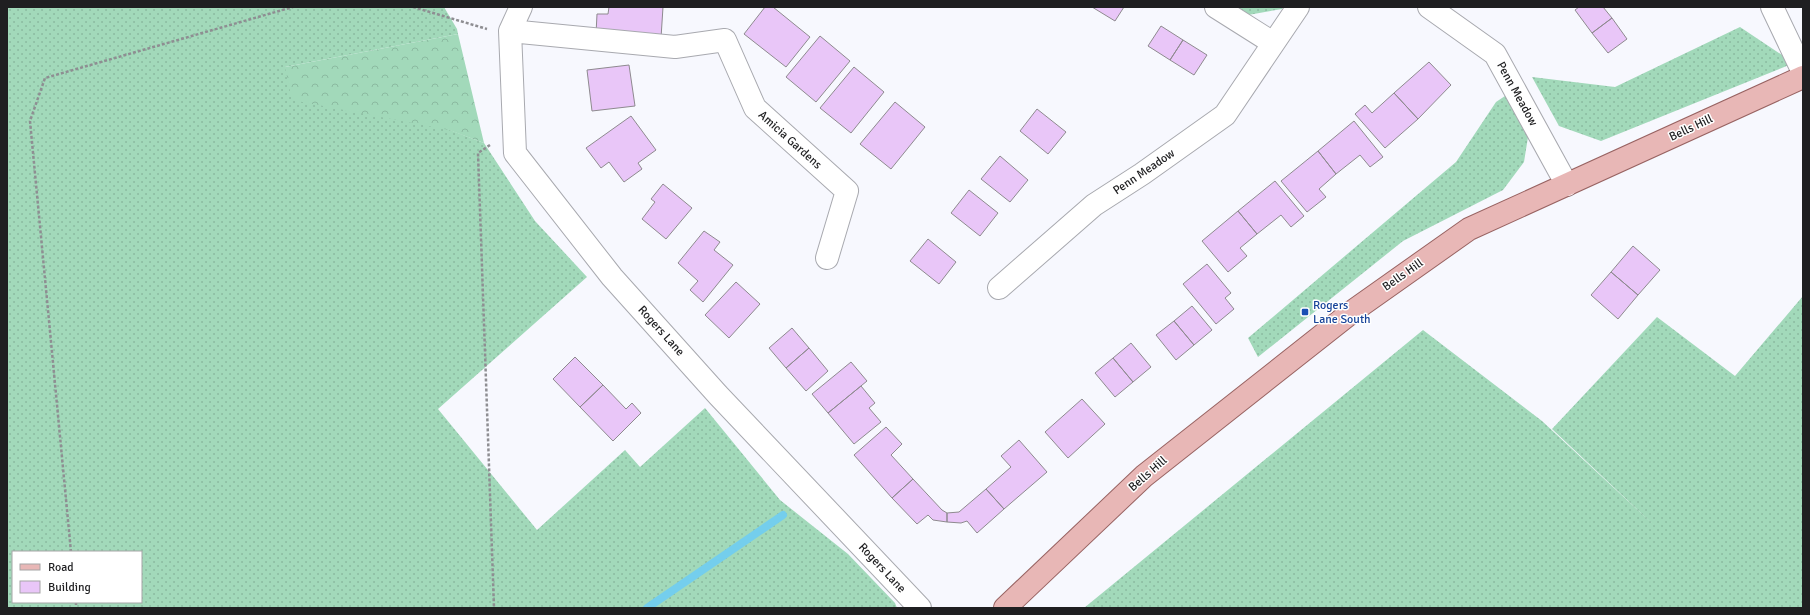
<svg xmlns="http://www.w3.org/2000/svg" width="1810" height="615" viewBox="0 0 1810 615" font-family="Signika,sans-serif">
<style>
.grass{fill:url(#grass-dots);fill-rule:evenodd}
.forest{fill:url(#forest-crowns)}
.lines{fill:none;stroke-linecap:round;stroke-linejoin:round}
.stream{stroke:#74ceed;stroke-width:8}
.building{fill:#e9c6f8;stroke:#8e8a8f}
.minor-casing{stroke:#a8a9af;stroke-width:24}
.major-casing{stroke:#986362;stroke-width:24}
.path{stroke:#8e8e92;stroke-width:2.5;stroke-dasharray:3 2;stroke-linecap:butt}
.minor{stroke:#fff;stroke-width:22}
.major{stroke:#e8b7b6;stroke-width:22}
.transit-dot{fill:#1a4fb4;stroke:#fff;stroke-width:1.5}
.labels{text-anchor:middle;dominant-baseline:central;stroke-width:3;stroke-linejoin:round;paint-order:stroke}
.street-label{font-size:12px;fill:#1f1f21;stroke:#fff}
.transit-label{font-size:12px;fill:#164399;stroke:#fff;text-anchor:start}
</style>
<defs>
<pattern id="grass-dots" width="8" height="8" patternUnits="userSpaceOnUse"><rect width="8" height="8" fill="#a2d9ba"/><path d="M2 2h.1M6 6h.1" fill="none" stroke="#8bbaa0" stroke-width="1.8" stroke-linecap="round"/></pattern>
<pattern id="forest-crowns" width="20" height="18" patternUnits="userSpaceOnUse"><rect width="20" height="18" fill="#a2d9ba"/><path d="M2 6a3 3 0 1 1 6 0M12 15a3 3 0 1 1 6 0" fill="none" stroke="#8bbaa0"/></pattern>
</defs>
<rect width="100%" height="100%" fill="#f7f8fe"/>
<path class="grass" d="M 7,7 L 444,7 L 457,29 L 458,34 L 285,67 L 484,143 L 535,221 L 587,277 L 438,409 L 537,530 L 625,450 L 640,467 L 705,408 L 780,500 L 848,554 L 895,603 L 897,608 L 7,608 ZM 13,552 L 141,552 L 141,602 L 13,602 Z
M 1236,7 L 1283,7 L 1282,9 L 1248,15 Z
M 1740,27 L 1794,63 L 1601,141 L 1559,126 L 1532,77 L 1615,87 Z
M 1508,94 L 1528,137 L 1524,162 L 1503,190 L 1403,241 L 1258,357 L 1248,338 L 1456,162 L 1496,102 Z
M 1803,296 L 1803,608 L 1084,608 L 1423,330 L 1542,421 L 1657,528 L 1552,429 L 1657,317 L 1735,376 Z"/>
<path class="forest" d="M 458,34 L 484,143 L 449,130 L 292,100 L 285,67 Z"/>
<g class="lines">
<path class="stream" d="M 647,608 L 783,515"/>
</g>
<path class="building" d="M 609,7 L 663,7 L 661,38 L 596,34 L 597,14 L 608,14 Z
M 765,7 L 773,7 L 810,37 L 786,67 L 744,34 Z
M 1092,7 L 1124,7 L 1115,21 Z
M 1579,7 L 1603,7 L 1612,18 L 1592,33 L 1575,10 Z
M 1612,18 L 1627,39 L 1608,53 L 1592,33 Z
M 1161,26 L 1183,40 L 1170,60 L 1148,46 Z
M 820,36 L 850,61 L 816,102 L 786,77 Z
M 1183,40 L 1207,55 L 1194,75 L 1170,60 Z
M 1429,62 L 1451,85 L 1418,119 L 1394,93 Z
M 629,65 L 635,106 L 592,111 L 587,70 Z
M 854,67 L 884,92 L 851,133 L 820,108 Z
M 1394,93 L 1418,119 L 1385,148 L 1355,114 L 1365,105 L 1372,113 Z
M 895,102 L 925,127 L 891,169 L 860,144 Z
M 1037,109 L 1066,132 L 1048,154 L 1020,131 Z
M 631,116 L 656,150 L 638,163 L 642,169 L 624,182 L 609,162 L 601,168 L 586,148 Z
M 1354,121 L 1383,157 L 1370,167 L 1360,155 L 1336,174 L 1318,151 Z
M 1318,151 L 1336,174 L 1319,189 L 1326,197 L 1307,212 L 1281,181 Z
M 1000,156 L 1028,180 L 1010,202 L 981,179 Z
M 1275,181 L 1304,216 L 1291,227 L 1281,215 L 1257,234 L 1238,211 Z
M 663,184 L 692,208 L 666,239 L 642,219 L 655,202 L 651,199 Z
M 969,190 L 998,213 L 980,236 L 951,213 Z
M 1238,211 L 1257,234 L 1240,248 L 1247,256 L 1228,272 L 1202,241 Z
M 704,231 L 720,242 L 714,250 L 733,265 L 703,302 L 690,290 L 698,281 L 678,263 Z
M 928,239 L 956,262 L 939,284 L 910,261 Z
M 1633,246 L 1660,270 L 1638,295 L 1611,272 Z
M 1207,264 L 1231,293 L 1225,298 L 1234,309 L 1216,324 L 1183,284 Z
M 1611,272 L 1638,295 L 1618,319 L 1591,295 Z
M 736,282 L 760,304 L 729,338 L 705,315 Z
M 1192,306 L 1212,330 L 1194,345 L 1174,321 Z
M 1174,321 L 1194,345 L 1176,360 L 1156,335 Z
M 792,328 L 809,348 L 786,368 L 769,348 Z
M 1131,343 L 1151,367 L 1133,382 L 1113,358 Z
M 809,348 L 828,371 L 806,391 L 786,368 Z
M 575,357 L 603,385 L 580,407 L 553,379 Z
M 1113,358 L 1133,382 L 1115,397 L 1095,373 Z
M 851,362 L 867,381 L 828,413 L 812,394 Z
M 603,385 L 626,409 L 632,403 L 641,413 L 613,441 L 580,407 Z
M 861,386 L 875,403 L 869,408 L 881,422 L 854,444 L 828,413 Z
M 1082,399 L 1105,424 L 1068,458 L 1045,432 Z
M 886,427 L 902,444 L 891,455 L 913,479 L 892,498 L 854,455 Z
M 1019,440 L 1047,472 L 1004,509 L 986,489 L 1011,467 L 1001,456 Z
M 913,479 L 942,510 L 947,513 L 947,522 L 933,520 L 928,515 L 917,524 L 892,498 Z
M 986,489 L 1004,509 L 977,533 L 967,521 L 961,523 L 947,522 L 947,513 L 959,512 Z"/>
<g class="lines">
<defs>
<path id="minor" d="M 521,7 L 510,31 L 515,153 L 612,277 L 718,395 L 920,608
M 1216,7 L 1273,43
M 1429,7 L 1495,54 L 1567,185
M 1772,7 L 1803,72
M 510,31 L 675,47 L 725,40 L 755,108 L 847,191 L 827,258
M 999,288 L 1094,205 L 1142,174 L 1225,115 L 1298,7"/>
<path id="major" d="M 1005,608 L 1144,476 L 1353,311 L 1469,229 L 1803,77"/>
</defs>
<use href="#minor" class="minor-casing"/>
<use href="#major" class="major-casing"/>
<path class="path" d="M 413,7 L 487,29
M 490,145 L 478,153 L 494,608
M 71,552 L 30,121 L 45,78 L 293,7
M 76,602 L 76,608"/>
<use href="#minor" class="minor"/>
<use href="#major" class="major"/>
</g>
<rect class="transit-dot" x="1301" y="308" width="8" height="8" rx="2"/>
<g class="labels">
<g class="street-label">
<text transform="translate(1517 94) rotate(61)">Penn Meadow</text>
<text transform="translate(1691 128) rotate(-25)">Bells Hill</text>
<text transform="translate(790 140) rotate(42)">Amicia Gardens</text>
<text transform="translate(1144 172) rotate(-34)">Penn Meadow</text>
<text transform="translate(1403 275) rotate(-35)">Bells Hill</text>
<text transform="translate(661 331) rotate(48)">Rogers Lane</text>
<text transform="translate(1148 474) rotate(-41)">Bells Hill</text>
<text transform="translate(882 568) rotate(47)">Rogers Lane</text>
</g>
<g class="transit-label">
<text x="1313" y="305">Rogers<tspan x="1313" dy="14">Lane South</tspan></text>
</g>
</g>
<rect width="1810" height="615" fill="none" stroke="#1f1f21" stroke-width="16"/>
<rect x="12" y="551" width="130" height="52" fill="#ffffff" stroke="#a5a5a6"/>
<rect x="20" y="564" width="20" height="6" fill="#e8b7b6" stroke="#a5a5a6"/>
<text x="48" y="571" font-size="12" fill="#1f1f21">Road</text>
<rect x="20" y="581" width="20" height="12" fill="#e9c6f8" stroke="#a5a5a6"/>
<text x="48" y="591" font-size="12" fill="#1f1f21">Building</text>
</svg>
